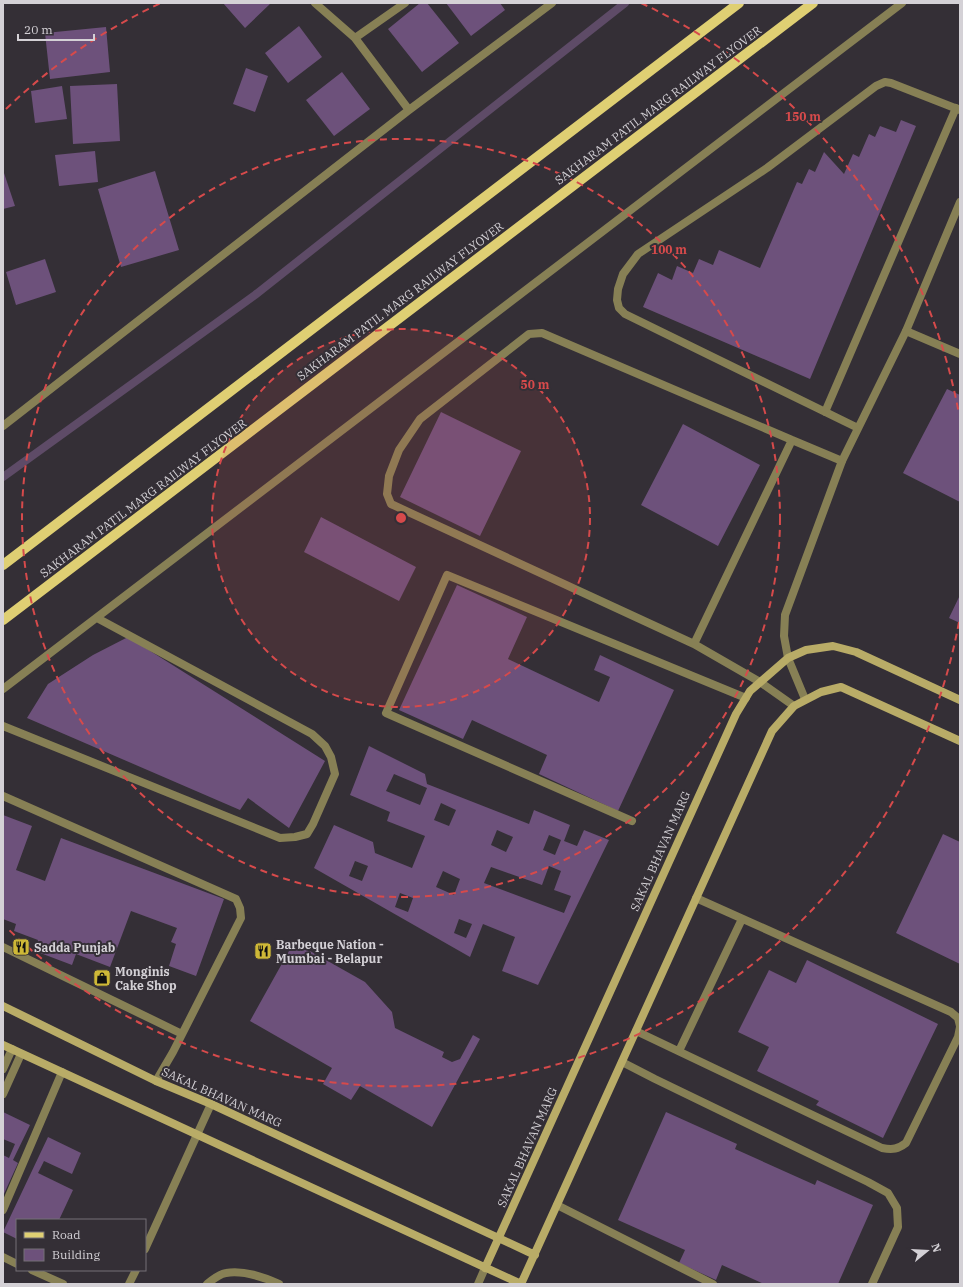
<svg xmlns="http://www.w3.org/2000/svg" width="963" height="1287" viewBox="0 0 963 1287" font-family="'IBM Plex Serif',serif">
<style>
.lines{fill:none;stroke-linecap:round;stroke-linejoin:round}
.stream{stroke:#5e4b67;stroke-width:8}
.building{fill:#6d517b;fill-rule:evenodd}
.service{stroke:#878055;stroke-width:8}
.minor{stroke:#878055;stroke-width:8}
.tertiary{stroke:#878055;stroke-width:8}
.secondary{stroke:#b9ac67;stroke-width:8}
.primary{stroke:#dfcf73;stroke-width:10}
.ring{fill:none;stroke:#d64a4b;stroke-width:2;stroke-dasharray:7 5}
.labels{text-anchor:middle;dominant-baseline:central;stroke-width:4;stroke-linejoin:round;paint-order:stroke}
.street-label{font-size:12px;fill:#d4d1d6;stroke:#342f36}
.poi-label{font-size:12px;font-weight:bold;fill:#d4d1d6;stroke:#342f36;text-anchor:start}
.centre{fill:#d64a4b;stroke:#342f36;stroke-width:2}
.ring-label{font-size:12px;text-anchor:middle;font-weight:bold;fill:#d64a4b;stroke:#342f36;stroke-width:4;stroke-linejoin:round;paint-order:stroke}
</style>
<rect width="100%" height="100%" fill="#342f36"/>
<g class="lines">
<path class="stream" d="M 3,477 L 255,295 L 625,3"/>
</g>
<path class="building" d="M 223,3 L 271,3 L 245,28 Z
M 420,3 L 427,3 L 459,43 L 422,72 L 388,29 Z
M 446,3 L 500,3 L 505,10 L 471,36 Z
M 299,26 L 322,57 L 288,83 L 265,53 Z
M 106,27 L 110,72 L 50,79 L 45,33 Z
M 246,68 L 268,76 L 255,112 L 233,104 Z
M 342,72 L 370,109 L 334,136 L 306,100 Z
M 117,84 L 120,141 L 73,144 L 70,86 Z
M 62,86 L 67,119 L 35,123 L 31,91 Z
M 901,120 L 916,126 L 810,379 L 643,307 L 658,273 L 672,280 L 677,266 L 693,273 L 699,259 L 713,265 L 719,250 L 760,268 L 797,182 L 802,184 L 809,169 L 815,172 L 824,152 L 844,174 L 853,154 L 859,157 L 869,134 L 875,137 L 880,126 L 896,132 Z
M 95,151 L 98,182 L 59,186 L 55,155 Z
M 3,170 L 15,206 L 3,209 Z
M 155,171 L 179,250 L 121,267 L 98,189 Z
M 45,259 L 56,292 L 16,305 L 6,272 Z
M 947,389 L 960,395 L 960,502 L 903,473 Z
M 441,412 L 521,451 L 480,536 L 400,497 Z
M 683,424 L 760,465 L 718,546 L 641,505 Z
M 321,517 L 416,567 L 399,601 L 304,552 Z
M 457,585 L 527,617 L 508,659 L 599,702 L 610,677 L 594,670 L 600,655 L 674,690 L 618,811 L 539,774 L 547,755 L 472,720 L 463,739 L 399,710 Z
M 960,595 L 960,623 L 949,618 Z
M 128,637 L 325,761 L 289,828 L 248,798 L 240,810 L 27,718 L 48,684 L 93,655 Z
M 369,746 L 425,774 L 427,784 L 529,824 L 534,810 L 570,825 L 564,841 L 577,846 L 584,830 L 609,840 L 538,985 L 502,971 L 515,937 L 483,924 L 470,957 L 314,868 L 334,825 L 373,842 L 375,853 L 412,868 L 425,836 L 387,821 L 390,812 L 350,795 ZM 394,774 L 427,788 L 420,805 L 386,791 ZM 441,803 L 456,810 L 449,826 L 434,820 ZM 497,830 L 513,837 L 506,852 L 491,845 ZM 549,835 L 561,840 L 555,855 L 543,850 ZM 355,861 L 368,866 L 362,881 L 349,876 ZM 549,866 L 561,871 L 554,890 L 571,896 L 564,913 L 484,883 L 491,867 L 542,885 ZM 443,871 L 460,879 L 454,895 L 436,887 ZM 400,893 L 413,898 L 408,912 L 395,907 ZM 459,919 L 472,924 L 466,938 L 454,933 Z
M 3,815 L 32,826 L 16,870 L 45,881 L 61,838 L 224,899 L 196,976 L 169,966 L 176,944 L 171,942 L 177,928 L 131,911 L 110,967 L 76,954 L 72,965 L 35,951 L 38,940 L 14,931 L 16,924 L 3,919 Z
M 943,834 L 960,842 L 960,964 L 896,933 Z
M 294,942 L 365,982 L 392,1012 L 395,1028 L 444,1052 L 442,1057 L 452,1062 L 460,1059 L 473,1035 L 480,1039 L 432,1127 L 360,1086 L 351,1100 L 323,1084 L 332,1068 L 250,1021 Z
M 807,960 L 938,1024 L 883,1138 L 816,1105 L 819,1101 L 757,1071 L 769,1047 L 738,1032 L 769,970 L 796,983 Z
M 3,1112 L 30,1125 L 13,1160 L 18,1163 L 3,1196 L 3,1155 L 9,1158 L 15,1144 L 3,1139 Z
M 666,1112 L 737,1144 L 735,1149 L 815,1185 L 817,1180 L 873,1205 L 838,1284 L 764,1284 L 722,1265 L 716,1280 L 679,1263 L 685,1250 L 618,1220 Z
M 48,1137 L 81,1153 L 72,1174 L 44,1161 L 38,1173 L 73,1190 L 59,1220 L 17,1220 L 17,1239 L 3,1232 Z"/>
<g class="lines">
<path class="service" d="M 906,331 L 960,354
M 792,440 L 842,461
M 694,644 L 792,440 L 542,333 L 529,334 L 420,419 L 399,450 L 389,476 L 387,494 L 391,504 L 694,644 L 760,682 L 794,706
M 3,689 L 902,3
M 3,726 L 280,838 L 295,837 L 307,834 L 313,824 L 335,774 L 331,757 L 325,746 L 312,734 L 97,618
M 3,796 L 236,899 L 240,908 L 241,918 L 173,1052 L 156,1081
M 632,821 L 386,713 L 447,575 L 746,698
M 3,947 L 182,1034
M 622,1062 L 655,1079 L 868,1182 L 888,1193 L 897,1208 L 898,1227 L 872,1284
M 557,1205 L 713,1284
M 207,1284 C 212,1280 219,1274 226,1273 C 244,1270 263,1277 279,1284"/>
<path class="minor" d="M 315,3 L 355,38 L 409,110
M 355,38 L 405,3
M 825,412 L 956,108
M 3,426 L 409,110 L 552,3
M 858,428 L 625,314 L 619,308 L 617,300 L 618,289 L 623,274 L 638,254 L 767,168 L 876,86 L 885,82 L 891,83 L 960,110
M 805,699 L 788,658 L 784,636 L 785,615 L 842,461 L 906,331 L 960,202
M 696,898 L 951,1012 L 958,1018 L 960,1026
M 636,1031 L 882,1148 C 893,1150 898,1149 906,1143 L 958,1037 L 960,1027
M 679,1051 L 742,919
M 3,1069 L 12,1049
M 3,1094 L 21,1054
M 3,1210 L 62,1072
M 145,1249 L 211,1104
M 3,1257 L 17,1264
M 32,1270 L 63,1284
M 129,1284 L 136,1270"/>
<path class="tertiary" d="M 478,1284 L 485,1268"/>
<path class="secondary" d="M 3,1006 L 156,1081 L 211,1104 L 535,1255
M 3,1045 L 521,1284
M 485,1268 L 736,714 L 750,691 L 788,658 L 806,650 L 833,646 L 856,652 L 960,700
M 521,1284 L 772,731 L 794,706 L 821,692 L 841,687 L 960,741"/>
<path class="primary" d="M 3,565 L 739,3
M 3,620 L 813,3"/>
</g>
<circle cx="401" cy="518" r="189" fill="#d64a4b" fill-opacity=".12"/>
<g class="ring">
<circle cx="401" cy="518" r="189"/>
<circle cx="401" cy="518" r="379"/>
<path d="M959 622A568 568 0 0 1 6 927M6 109A568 568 0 0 1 161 3M641 3A568 568 0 0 1 959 414"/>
</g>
<defs>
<symbol id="restaurant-square" viewBox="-11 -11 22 22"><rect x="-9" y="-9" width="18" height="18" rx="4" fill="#ceb837" stroke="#342f36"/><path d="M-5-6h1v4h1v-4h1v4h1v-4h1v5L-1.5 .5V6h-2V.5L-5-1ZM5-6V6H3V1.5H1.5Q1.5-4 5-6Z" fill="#111"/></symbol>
<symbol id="shop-square" viewBox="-11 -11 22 22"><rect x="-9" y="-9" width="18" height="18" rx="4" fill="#ceb837" stroke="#342f36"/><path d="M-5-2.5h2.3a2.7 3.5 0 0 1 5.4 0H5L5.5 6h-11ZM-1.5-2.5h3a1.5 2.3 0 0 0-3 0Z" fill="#111"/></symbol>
</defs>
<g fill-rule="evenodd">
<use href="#restaurant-square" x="11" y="937" width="20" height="20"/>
<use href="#restaurant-square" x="253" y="941" width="20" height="20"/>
<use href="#shop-square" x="92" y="968" width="20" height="20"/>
</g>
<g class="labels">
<g class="street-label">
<text transform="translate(658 105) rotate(-37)">SAKHARAM PATIL MARG RAILWAY FLYOVER</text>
<text transform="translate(400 301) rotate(-37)">SAKHARAM PATIL MARG RAILWAY FLYOVER</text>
<text transform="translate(143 498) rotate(-37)">SAKHARAM PATIL MARG RAILWAY FLYOVER</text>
<text transform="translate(660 851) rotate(-66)">SAKAL BHAVAN MARG</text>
<text transform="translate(222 1097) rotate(24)">SAKAL BHAVAN MARG</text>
<text transform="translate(527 1147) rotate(-66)">SAKAL BHAVAN MARG</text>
</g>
<g class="poi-label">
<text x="276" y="944">Barbeque Nation -<tspan x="276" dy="14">Mumbai - Belapur</tspan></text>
<text x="34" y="947">Sadda Punjab</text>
<text x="115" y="971">Monginis<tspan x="115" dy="14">Cake Shop</tspan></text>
</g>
</g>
<circle cx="401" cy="518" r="6" class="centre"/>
<g class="ring-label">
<text x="803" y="121">150 m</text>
<text x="669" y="254">100 m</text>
<text x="535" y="389">50 m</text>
</g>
<rect width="963" height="1287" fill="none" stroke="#d4d1d6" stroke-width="8"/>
<rect x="16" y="1219" width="130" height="52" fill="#342f36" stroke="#747076"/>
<rect x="24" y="1232" width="20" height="6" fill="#dfcf73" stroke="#747076"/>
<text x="52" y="1239" font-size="12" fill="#d4d1d6">Road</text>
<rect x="24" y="1249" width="20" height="12" fill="#6d517b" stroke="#747076"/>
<text x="52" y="1259" font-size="12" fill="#d4d1d6">Building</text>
<g transform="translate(927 1251) rotate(72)" stroke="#342f36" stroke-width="3" paint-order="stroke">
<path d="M0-3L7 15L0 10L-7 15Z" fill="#d4d1d6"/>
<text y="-6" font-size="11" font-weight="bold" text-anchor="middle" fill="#d4d1d6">N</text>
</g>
<path d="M18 34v6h76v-6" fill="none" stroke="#d4d1d6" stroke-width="2"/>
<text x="24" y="34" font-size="12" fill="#d4d1d6" stroke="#342f36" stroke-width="3" paint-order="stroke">20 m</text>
</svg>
